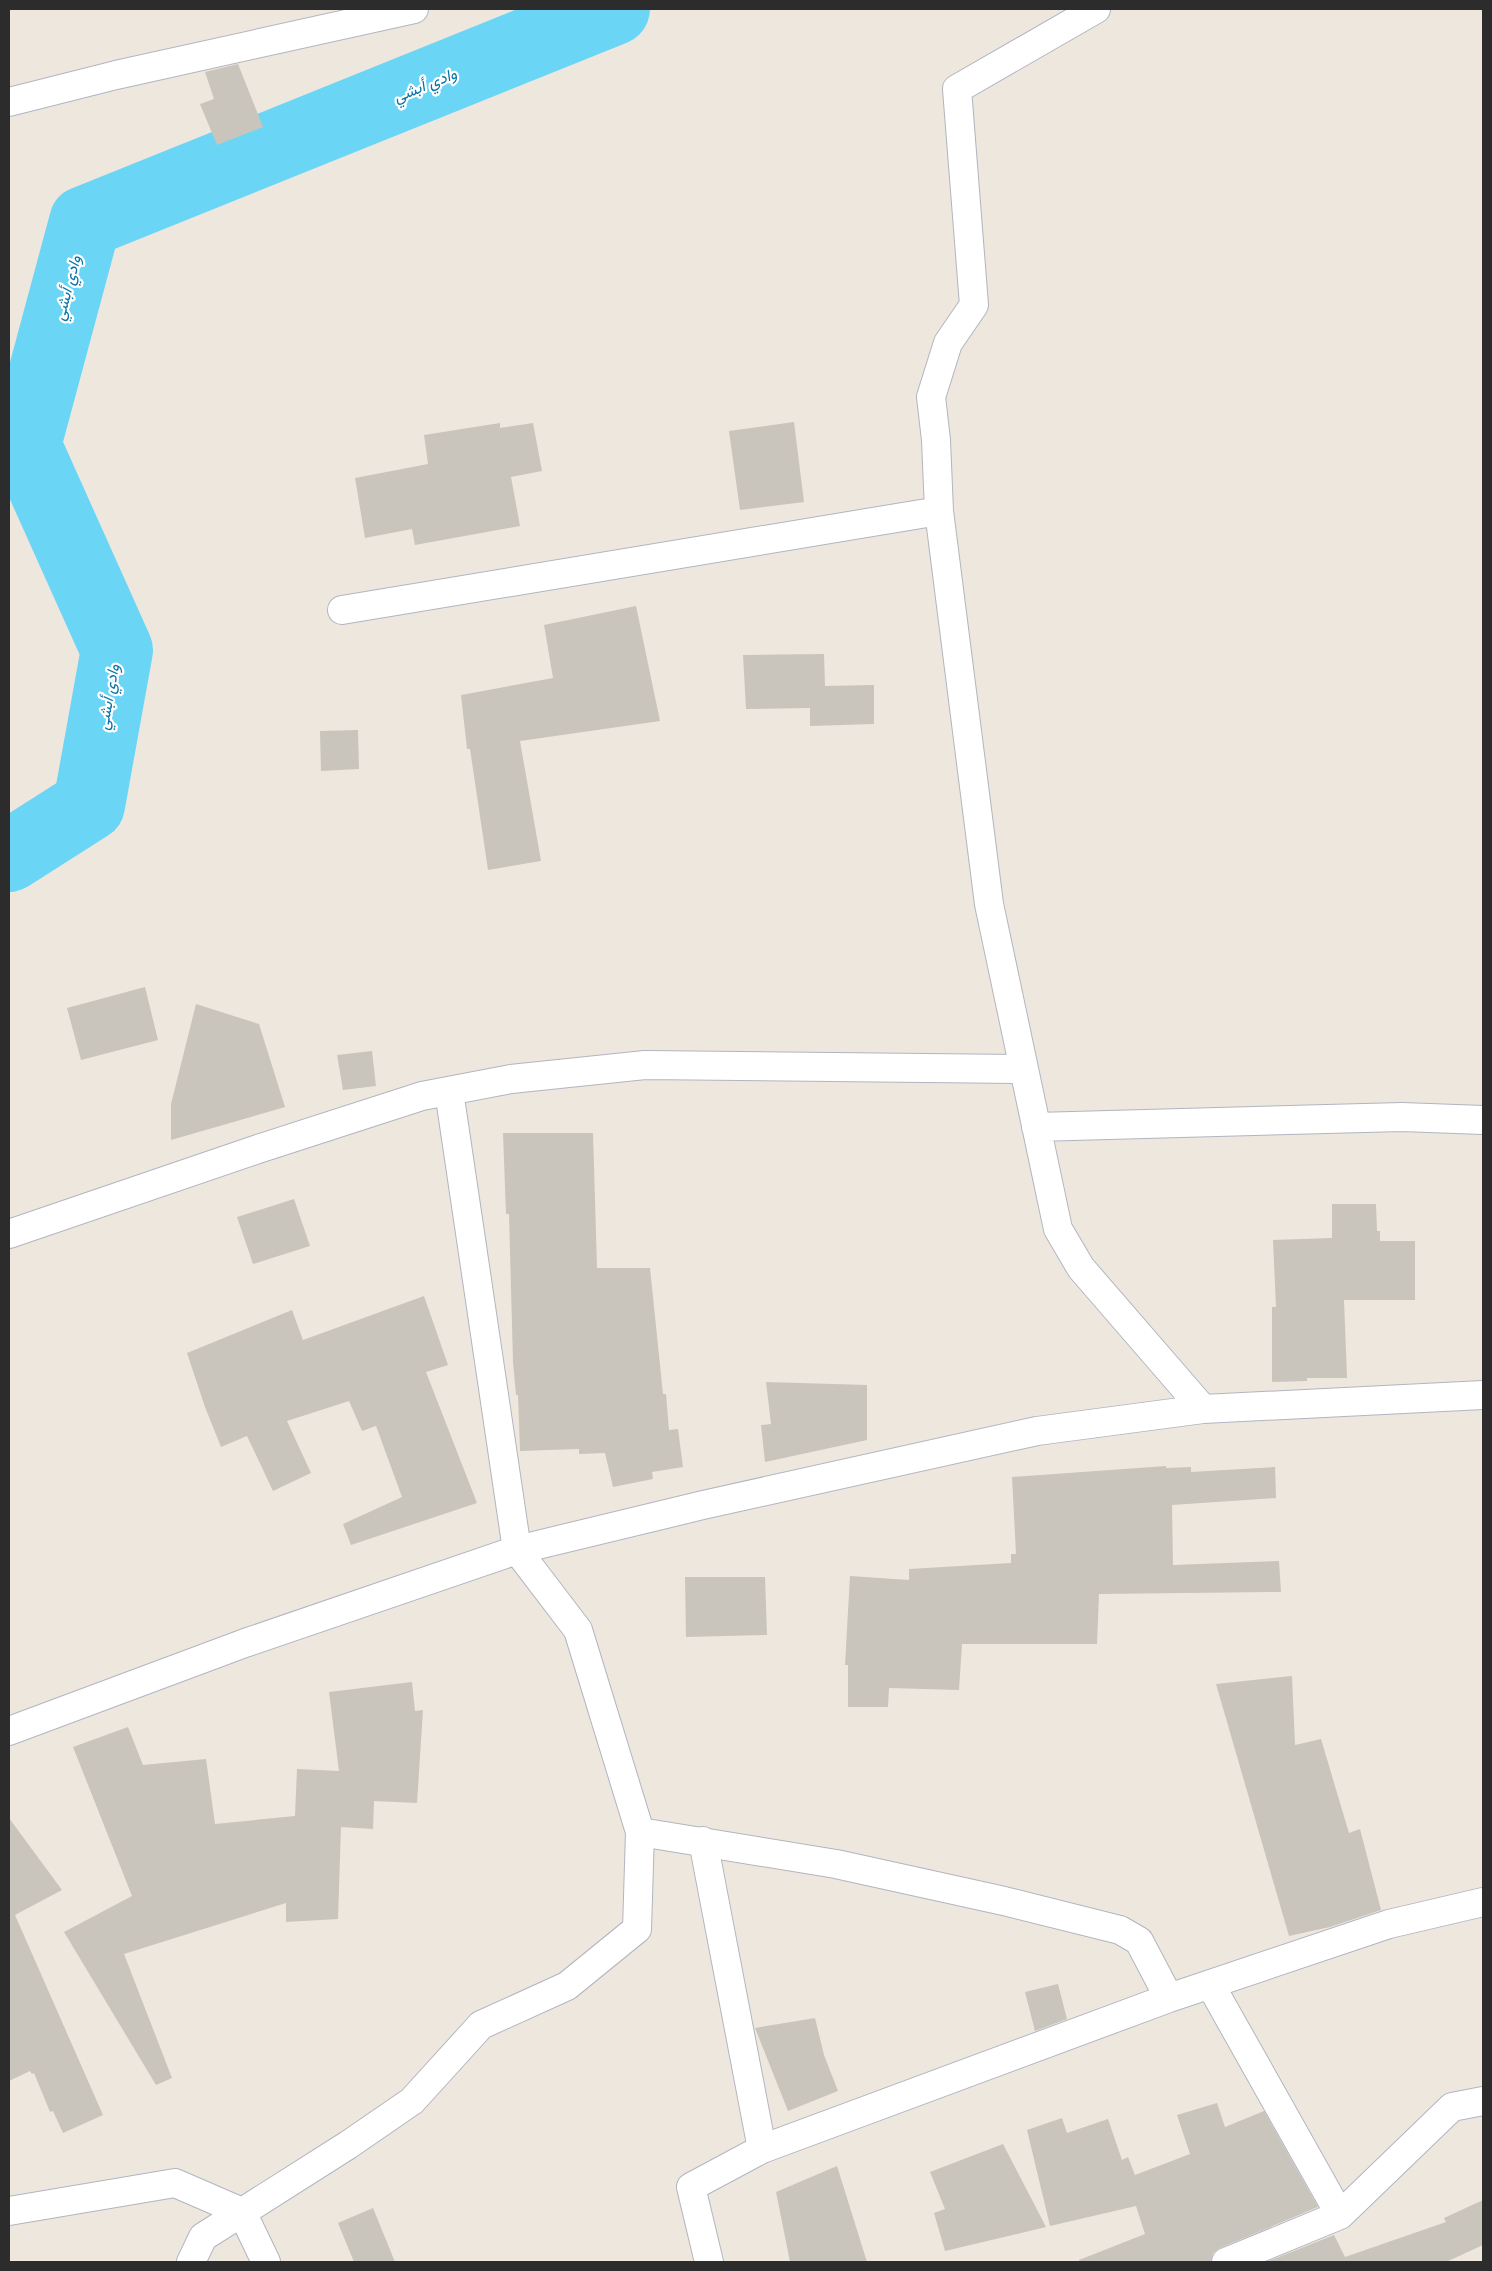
<svg xmlns="http://www.w3.org/2000/svg" width="1492" height="2271" viewBox="0 0 1492 2271" font-family="'DM Sans',Vazirmatn,sans-serif">
<style>
.lines{fill:none;stroke-linecap:round;stroke-linejoin:round}
.river{stroke:#6bd5f6;stroke-width:72}
.building{fill:#c9c5bc}
.street-casing{stroke:#b2b5c0;stroke-width:30}
.street{stroke:#fff;stroke-width:28}
.labels{text-anchor:middle;dominant-baseline:central;stroke-width:4.5;stroke-linejoin:round;paint-order:stroke}
.water-label{font-size:16px;font-style:italic;fill:#0674a6;stroke:#fff}
</style>
<rect width="100%" height="100%" fill="#eee7de"/>
<g class="lines">
<path class="river" d="M 9,856 L 89,805 L 117,650 L 25,445 L 85,222 L 614,9"/>
</g>
<path class="building" d="M 238,64 L 263,127 L 217,145 L 200,104 L 214,99 L 205,72 Z
M 794,422 L 804,502 L 740,510 L 729,431 Z
M 500,423 L 500,428 L 533,423 L 542,471 L 511,477 L 520,526 L 415,545 L 412,529 L 365,538 L 355,478 L 428,464 L 424,435 Z
M 636,606 L 660,721 L 520,741 L 541,861 L 488,870 L 470,749 L 467,749 L 461,695 L 553,678 L 544,625 Z
M 824,654 L 825,686 L 874,685 L 874,724 L 810,726 L 810,708 L 746,709 L 743,655 Z
M 358,730 L 359,769 L 321,771 L 320,731 Z
M 145,987 L 158,1040 L 81,1060 L 67,1008 Z
M 196,1004 L 259,1024 L 285,1107 L 171,1140 L 171,1104 Z
M 372,1051 L 376,1086 L 343,1090 L 337,1055 Z
M 503,1133 L 593,1133 L 597,1268 L 650,1268 L 663,1394 L 666,1394 L 669,1430 L 678,1429 L 683,1467 L 652,1472 L 653,1479 L 613,1487 L 605,1453 L 579,1454 L 579,1449 L 520,1451 L 518,1395 L 516,1395 L 513,1362 L 509,1214 L 506,1214 Z
M 294,1199 L 310,1246 L 253,1264 L 237,1217 Z
M 1332,1204 L 1376,1204 L 1377,1231 L 1380,1231 L 1380,1241 L 1415,1241 L 1415,1300 L 1344,1300 L 1347,1378 L 1307,1378 L 1307,1381 L 1272,1382 L 1272,1307 L 1276,1307 L 1273,1240 L 1332,1238 Z
M 424,1296 L 448,1365 L 426,1372 L 477,1503 L 351,1545 L 343,1524 L 402,1497 L 376,1426 L 362,1431 L 349,1401 L 287,1421 L 311,1473 L 273,1491 L 247,1436 L 221,1447 L 205,1407 L 187,1353 L 292,1310 L 303,1340 Z
M 766,1382 L 867,1385 L 867,1440 L 765,1462 L 761,1425 L 771,1424 Z
M 1166,1466 L 1166,1468 L 1191,1467 L 1191,1472 L 1275,1467 L 1276,1498 L 1172,1505 L 1173,1565 L 1279,1561 L 1281,1592 L 1099,1594 L 1097,1644 L 962,1644 L 959,1690 L 889,1688 L 888,1707 L 848,1707 L 848,1665 L 845,1665 L 850,1576 L 909,1580 L 909,1569 L 1011,1563 L 1011,1554 L 1016,1554 L 1012,1477 Z
M 685,1577 L 765,1577 L 767,1635 L 686,1637 Z
M 1292,1676 L 1295,1745 L 1321,1739 L 1349,1833 L 1360,1829 L 1381,1910 L 1330,1927 L 1289,1936 L 1216,1684 Z
M 412,1682 L 415,1711 L 423,1710 L 417,1803 L 374,1801 L 373,1829 L 341,1827 L 338,1919 L 286,1922 L 286,1903 L 124,1954 L 172,2078 L 156,2085 L 64,1932 L 132,1896 L 73,1747 L 128,1727 L 143,1765 L 206,1759 L 215,1824 L 295,1816 L 297,1769 L 339,1771 L 329,1692 Z
M 9,1818 L 62,1890 L 15,1915 L 103,2115 L 63,2133 L 53,2111 L 50,2112 L 34,2073 L 32,2074 L 30,2071 L 9,2081 Z
M 1058,1984 L 1067,2019 L 1035,2031 L 1025,1992 Z
M 815,2018 L 824,2055 L 838,2091 L 788,2111 L 755,2028 Z
M 1217,2103 L 1225,2127 L 1264,2111 L 1318,2207 L 1220,2248 L 1213,2253 L 1211,2262 L 1079,2262 L 1079,2260 L 1145,2234 L 1136,2206 L 1050,2226 L 1027,2130 L 1062,2118 L 1067,2133 L 1108,2119 L 1122,2160 L 1128,2157 L 1135,2175 L 1190,2154 L 1177,2115 Z
M 1003,2144 L 1046,2227 L 945,2251 L 934,2213 L 945,2209 L 930,2172 Z
M 837,2166 L 867,2262 L 790,2262 L 776,2192 Z
M 1483,2200 L 1483,2245 L 1446,2262 L 1266,2262 L 1334,2235 L 1345,2257 L 1446,2222 L 1444,2218 Z
M 373,2208 L 395,2262 L 354,2262 L 338,2223 Z"/>
<g class="lines">
<defs>
<path id="street" d="M 1096,9 L 957,89 L 974,305 L 948,343 L 931,397 L 936,440 L 939,511 L 989,904 L 1058,1229 L 1081,1268 L 1203,1409
M 9,102 L 116,75 L 414,9
M 342,610 L 939,511
M 1036,1127 L 1402,1117 L 1483,1120
M 9,1234 L 258,1149 L 422,1096 L 511,1079 L 645,1065 L 1024,1069
M 9,1731 L 245,1643 L 517,1550 L 703,1505 L 1037,1431 L 1203,1409 L 1483,1395
M 640,1832 L 836,1864 L 1004,1901 L 1120,1930 L 1139,1941 L 1169,1998
M 703,1841 L 762,2149
M 1210,1984 L 1340,2215
M 9,2211 L 175,2183 L 242,2212 L 266,2262
M 191,2262 L 203,2237 L 348,2145 L 412,2101 L 481,2025 L 567,1986 L 637,1929 L 640,1832 L 578,1630 L 517,1550 L 449,1091
M 709,2262 L 691,2187 L 762,2149 L 1169,1998 L 1389,1924 L 1483,1902
M 1226,2262 L 1340,2215 L 1452,2107 L 1483,2101"/>
</defs>
<use href="#street" class="street-casing"/>
<use href="#street" class="street"/>
</g>
<g class="labels">
<g class="water-label">
<text transform="translate(425 85) rotate(-22)">وادي أبشي</text>
<text transform="translate(67 288) rotate(-75)">وادي أبشي</text>
<text transform="translate(108 697) rotate(-80)">وادي أبشي</text>
</g>
</g>
<rect width="1492" height="2271" fill="none" stroke="#2c2c2c" stroke-width="20"/>
</svg>
